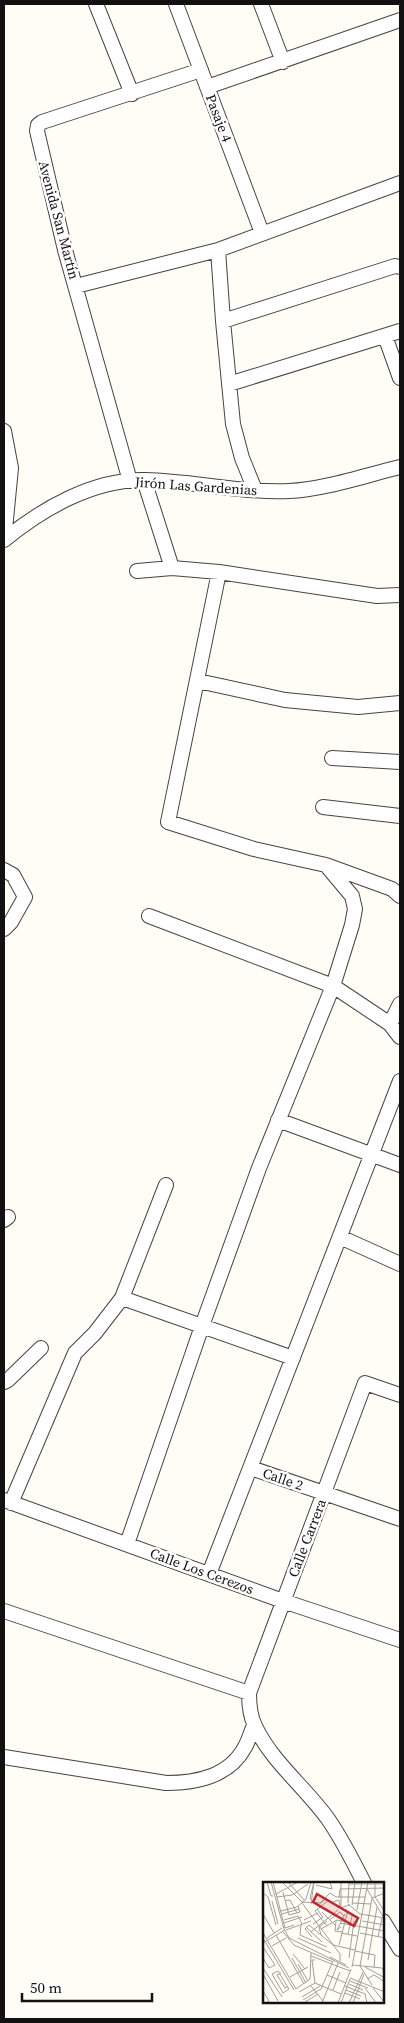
<svg xmlns="http://www.w3.org/2000/svg" width="404" height="2023" viewBox="0 0 404 2023" font-family="'Source Serif 4',serif">
<style>
.lines{fill:none;stroke-linecap:round;stroke-linejoin:round}
.minor-casing{stroke:#444;stroke-width:16}
.minor{stroke:#fff;stroke-width:14}
.labels{text-anchor:middle;dominant-baseline:central;stroke-width:5;stroke-linejoin:round;paint-order:stroke}
.street-label{font-size:14px;fill:#111;stroke:#fff}
.inset-road{fill:none;stroke:#a09f9a;stroke-width:1}
.view{fill:#c4262e;fill-opacity:0.15;stroke:#c4262e;stroke-width:2.5}
.inset-edge{fill:none;stroke:#111;stroke-width:2.5}
</style>
<rect width="100%" height="100%" fill="#fffdf5"/>
<g class="lines">
<defs>
<path id="minor" d="M 96,4 L 132,94
M 176,4 L 262,233
M 261,4 L 283,62
M 207,87 L 400,20
M 218,250 L 223,321 L 233,424 L 242,458 L 255,490
M 76,286 L 218,250 L 400,183
M 223,321 L 395,266 L 400,267
M 385,336 L 400,378
M 229,384 L 400,331
M 4,431 L 11,468 L 4,540
M 144,480 L 172,568
M 130,481 L 65,250 L 37,131 L 38,125 L 42,122 L 201,70
M 4,540 C 42,509 93,479 145,480 C 193,481 241,493 289,491 C 322,490 367,475 400,467
M 137,571 L 172,568 L 219,572 L 377,596 L 400,595
M 219,572 L 168,822 L 254,849 L 326,865 L 392,889 L 400,896
M 198,681 L 285,700 L 358,707 L 400,703
M 332,758 L 400,762
M 323,807 L 400,816
M 4,870 L 13,875 L 25,897 L 11,922 L 4,929
M 149,916 L 333,986 L 390,1024 L 400,1037
M 390,1024 L 400,1004
M 278,1120 L 400,1165
M 4,1220 L 8,1217
M 340,1237 L 400,1264
M 122,1298 L 293,1358
M 4,1382 L 8,1380 L 41,1348
M 251,1468 L 400,1519
M 4,1500 L 283,1601 L 400,1640
M 11,1503 L 75,1353 L 95,1333 L 122,1298 L 166,1185
M 127,1544 L 202,1326 L 259,1168 L 333,986 L 352,925 L 355,909 L 352,896 L 326,865
M 209,1574 L 400,1081
M 4,1611 L 249,1693
M 4,1757 L 166,1783 C 196,1783 229,1777 245,1747 C 249,1740 251,1732 254,1725
M 364,1883 C 353,1861 342,1839 328,1819 C 306,1788 271,1761 255,1726 C 250,1716 249,1704 249,1693 L 365,1383 L 400,1395
M 383,1921 L 400,1949"/>
</defs>
<use href="#minor" class="minor-casing"/>
<use href="#minor" class="minor"/>
</g>
<g class="labels">
<g class="street-label">
<text transform="translate(219 118) rotate(69)">Pasaje 4</text>
<text transform="translate(59 220) rotate(75)">Avenida San Martín</text>
<text transform="translate(196 486) rotate(4)">Jirón Las Gardenias</text>
<text transform="translate(283 1479) rotate(19)">Calle 2</text>
<text transform="translate(307 1538) rotate(-69)">Calle Carrera</text>
<text transform="translate(202 1571) rotate(20)">Calle Los Cerezos</text>
</g>
</g>
<g transform="translate(263 1882)">
<rect width="121" height="121" fill="#fffdf5"/>
<path class="inset-road" d="M 4,0 L 8,14 L 10,14M 8,0 L 21,47 L 26,56 L 86,86M 10,0 L 22,46 L 31,43M 19,0 L 39,20 L 58,21 L 64,16M 25,0 L 42,19M 78,0 L 78,25M 112,0 L 112,15 L 122,30M 86,2 L 105,2M 105,2 L 122,2M 53,3 L 69,7 L 67,0M 104,7 L 122,38M 20,10 L 26,33 L 37,30 L 35,24M 0,11 L 5,15 L 13,43M 13,12 L 35,0M 14,15 L 29,13 L 45,2M 76,15 L 77,7 L 122,6M 9,19 L 15,42M 22,19 L 27,18 L 34,31M 49,19 L 47,16 L 51,0M 39,21 L 77,72 L 77,79M 57,21 L 67,11 L 73,15 L 102,15M 67,21 L 76,18 L 77,26 L 87,23M 85,21 L 86,0M 89,21 L 108,22M 48,22 L 51,0M 85,22 L 97,32 L 122,36M 89,23 L 92,0M 94,28 L 99,0M 18,29 L 34,25 L 43,17 L 48,0M 59,30 L 73,44M 0,32 L 11,51M 19,32 L 36,27M 21,38 L 35,34 L 39,42M 41,38 L 55,31M 66,38 L 77,30 L 81,34M 73,39 L 72,49 L 79,50M 99,39 L 122,43M 21,41 L 39,35M 77,41 L 122,49M 50,42 L 60,35 L 54,27M 38,43 L 37,53 L 64,65M 64,44 L 52,29 L 66,18M 78,45 L 74,48 L 82,32M 44,46 L 59,60M 58,47 L 74,38 L 84,40M 23,48 L 48,39M 20,50 L 31,63 L 70,80M 48,50 L 75,28M 0,51 L 33,107M 78,51 L 94,54M 97,51 L 122,56M 85,52 L 89,34M 13,53 L 41,102M 58,53 L 56,45 L 64,39M 49,55 L 42,47 L 46,43 L 70,63 L 92,68M 115,55 L 119,36M 0,56 L 31,108M 4,56 L 19,46M 35,56 L 68,71M 0,61 L 22,48M 76,63 L 84,32 L 83,27M 9,64 L 23,56M 0,65 L 12,83 L 6,86 L 0,76M 92,69 L 112,73 L 111,85M 30,72 L 42,87M 48,74 L 87,89M 67,75 L 83,83M 29,76 L 43,101M 86,76 L 91,39M 105,78 L 114,25M 35,82 L 45,99M 90,83 L 119,86 L 122,92M 97,84 L 109,16 L 122,11M 97,84 L 109,103M 89,85 L 105,0M 102,85 L 122,96M 0,86 L 19,115M 15,89 L 26,107 L 20,111 L 9,92 ZM 18,91 L 14,93 L 22,106 L 24,105M 0,92 L 15,119M 64,93 L 83,101M 27,95 L 45,85M 87,96 L 122,110M 104,97 L 111,93 L 122,100M 87,99 L 105,106M 52,101 L 49,78 L 52,78M 86,102 L 100,108M 48,104 L 60,119M 82,104 L 102,112 L 104,121M 102,106 L 113,121M 110,106 L 122,121M 33,107 L 47,97 L 48,71M 70,108 L 77,90M 83,108 L 98,114M 0,109 L 6,119 L 3,121M 36,110 L 52,101 L 78,112M 82,111 L 97,117M 39,115 L 57,104M 40,118 L 58,107 L 70,79M 42,120 L 55,112M 59,121 L 75,81M 75,121 L 88,87M 78,121 L 87,97M 86,121 L 100,90M 90,121 L 101,92"/>
<path class="view" d="M 54,12 L 95,36 L 91,44 L 50,20 Z"/>
<rect width="121" height="121" class="inset-edge"/>
</g>
<rect width="404" height="2023" fill="none" stroke="#111111" stroke-width="10"/>
<path d="M22 1993v8h130v-8" fill="none" stroke="#111111" stroke-width="2.5"/>
<text x="30" y="1993" font-size="15" fill="#111111" stroke="#ffffff" stroke-width="4" paint-order="stroke">50 m</text>
</svg>
